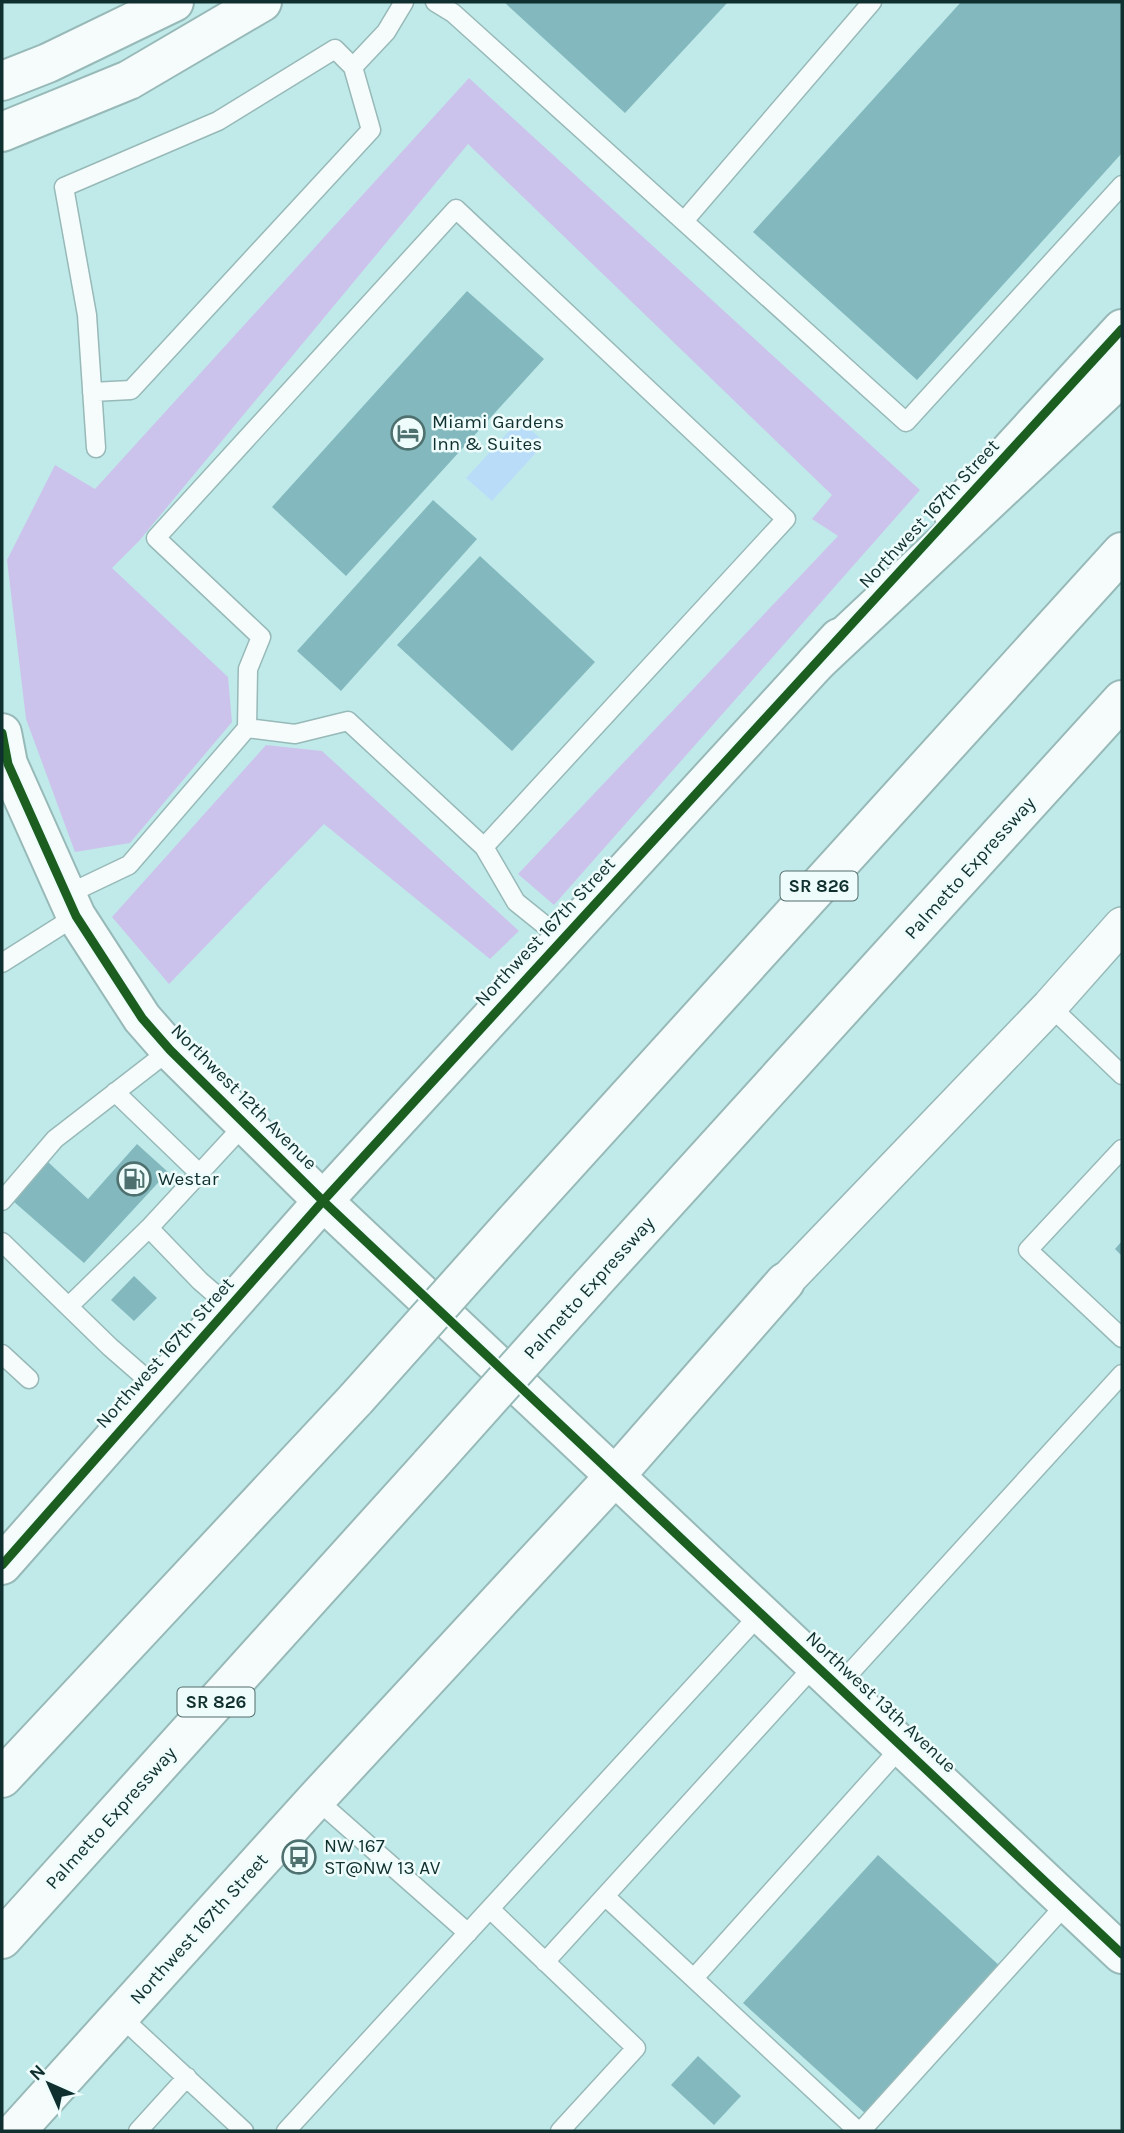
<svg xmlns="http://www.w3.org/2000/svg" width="1124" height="2133" viewBox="0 0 1124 2133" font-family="Karla,sans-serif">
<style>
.green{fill:#ccc3ec}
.water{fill:#b9ddf8}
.building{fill:#83b9be}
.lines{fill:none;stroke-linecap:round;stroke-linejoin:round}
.lane-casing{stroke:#97b9b8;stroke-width:21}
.street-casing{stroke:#97b9b8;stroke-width:38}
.secondary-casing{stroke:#97b9b8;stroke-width:42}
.highway-casing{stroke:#97b9b8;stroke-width:42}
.lane{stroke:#f6fcfc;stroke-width:18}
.street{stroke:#f6fcfc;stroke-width:35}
.secondary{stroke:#f6fcfc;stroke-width:38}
.highway{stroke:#f6fcfc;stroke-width:38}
.highway-bridge-casing{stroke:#97b9b8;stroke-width:42;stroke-linecap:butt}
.highway-bridge{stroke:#f6fcfc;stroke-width:38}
.cycleway-casing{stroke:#eefcfb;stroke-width:13}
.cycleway{stroke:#1b5e20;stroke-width:9}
.labels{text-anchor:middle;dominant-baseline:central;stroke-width:5;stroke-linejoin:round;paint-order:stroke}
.shield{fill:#eefcfb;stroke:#536d6c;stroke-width:2}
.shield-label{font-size:18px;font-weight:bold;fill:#10302f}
.poi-label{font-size:19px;fill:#10302f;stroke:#eefcfb;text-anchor:start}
.street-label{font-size:19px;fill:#10302f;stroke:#eefcfb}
</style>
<rect width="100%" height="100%" fill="#c0eae9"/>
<path class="green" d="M 469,78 L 920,490 L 554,905 L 518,874 L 838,536 L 812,519 L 832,495 L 468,144 L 139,541 L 112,568 L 228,677 L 232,722 L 130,843 L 75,852 L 26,719 L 7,560 L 55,465 L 95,489 Z
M 266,745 L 322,751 L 519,931 L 490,959 L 324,824 L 169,984 L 112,917 Z"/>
<path class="water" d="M 520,419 L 545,443 L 492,501 L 466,478 Z"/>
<path class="building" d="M 504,2 L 728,2 L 625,113 Z
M 961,2 L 1122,2 L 1122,153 L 917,380 L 753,232 Z
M 467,291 L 544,359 L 346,576 L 272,507 Z
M 433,500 L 477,539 L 341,691 L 297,651 Z
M 480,556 L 595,662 L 512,751 L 397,645 Z
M 137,1144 L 168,1172 L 84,1263 L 13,1201 L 48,1162 L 88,1199 Z
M 1122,1241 L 1122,1256 L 1115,1249 Z
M 134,1276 L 157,1298 L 134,1321 L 111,1300 Z
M 878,1855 L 1001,1967 L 867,2115 L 743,2003 Z
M 698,2056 L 741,2096 L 714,2125 L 671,2085 Z"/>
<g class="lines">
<defs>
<path id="lane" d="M 435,2 L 453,13 L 906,422 L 1122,185
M 684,221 L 872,2
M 92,392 L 131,390 L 371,130 L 353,67
M 96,448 L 87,315 L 64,187 L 218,121 L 335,49 L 353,67 L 386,32 L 404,2
M 484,847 L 348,721 L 295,734 L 247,728 L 248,669 L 261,637 L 156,538 L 456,209 L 786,519 L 484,847 L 516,902 L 562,939
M 66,895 L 129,865 L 247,728
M 2,963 L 76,916
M 1050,1006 L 1122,1075
M 115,1092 L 199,1173
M 1122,1149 L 1028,1250 L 1122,1338
M 2,1201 L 55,1139 L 170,1050
M 149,1228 L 200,1281 L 230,1307
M 2,1242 L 110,1347 L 157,1388
M 69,1306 L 149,1228 L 245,1124
M 2,1354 L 29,1379
M 838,1686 L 1122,1374
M 316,1799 L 468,1933
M 606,1897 L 858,2131
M 490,1909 L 636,2048 L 560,2131
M 545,1962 L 815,1665
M 694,1978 L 902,1746
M 120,2016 L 244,2131
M 138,2131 L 187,2077
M 286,2131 L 761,1613
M 861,2131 L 1068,1902"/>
<path id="street" d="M 785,1282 L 1050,1006 L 1122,925"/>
<path id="secondary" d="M 2,81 L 48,63 L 174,2
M 2,132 L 129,80 L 262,2
M 953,513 L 1122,329
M 2,733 L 8,764 L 76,916 L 142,1018 L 170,1050 L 323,1201 L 1122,1954
M 2,1565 L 323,1201 L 839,638
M 16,2131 L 316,1799 L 615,1476 L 785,1282"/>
<path id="highway" d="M 816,663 L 1122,376
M 516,1220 L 1122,552
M 591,1285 L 1122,700
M 2,1778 L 356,1399
M 2,1939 L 430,1465"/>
</defs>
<use href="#lane" class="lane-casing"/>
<use href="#street" class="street-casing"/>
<use href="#secondary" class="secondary-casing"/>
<use href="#highway" class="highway-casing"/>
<use href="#lane" class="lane"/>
<use href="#street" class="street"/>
<use href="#secondary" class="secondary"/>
<use href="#highway" class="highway"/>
<defs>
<path id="highway-bridge" d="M 356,1399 L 516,1220
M 430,1465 L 591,1285"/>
</defs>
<use href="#highway-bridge" class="highway-bridge-casing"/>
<use href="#highway-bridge" class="highway-bridge"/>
<defs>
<path id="cycleway" d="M 2,733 L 8,764 L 76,916 L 142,1018 L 170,1050 L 323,1201 L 1122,1954
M 2,1565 L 323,1201 L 1122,329"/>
</defs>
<use href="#cycleway" class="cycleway-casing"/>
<use href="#cycleway" class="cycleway"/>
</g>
<defs>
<symbol id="hotel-ring" viewBox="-11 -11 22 22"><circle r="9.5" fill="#eefcfb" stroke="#4e7170" stroke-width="1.5"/><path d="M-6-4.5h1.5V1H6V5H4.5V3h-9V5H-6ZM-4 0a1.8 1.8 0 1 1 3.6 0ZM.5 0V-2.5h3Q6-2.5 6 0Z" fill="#4e7170"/></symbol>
<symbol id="fuel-ring" viewBox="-11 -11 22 22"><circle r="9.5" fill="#eefcfb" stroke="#4e7170" stroke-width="1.5"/><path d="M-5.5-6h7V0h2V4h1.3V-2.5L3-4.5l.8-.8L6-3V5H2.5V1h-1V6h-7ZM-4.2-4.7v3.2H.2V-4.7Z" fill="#4e7170"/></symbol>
<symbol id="bus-ring" viewBox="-11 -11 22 22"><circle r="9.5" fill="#eefcfb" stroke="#4e7170" stroke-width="1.5"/><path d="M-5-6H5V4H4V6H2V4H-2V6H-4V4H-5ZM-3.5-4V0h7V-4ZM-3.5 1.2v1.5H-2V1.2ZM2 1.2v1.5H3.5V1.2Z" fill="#4e7170"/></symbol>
</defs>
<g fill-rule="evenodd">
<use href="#hotel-ring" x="389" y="414" width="38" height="38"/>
<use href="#fuel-ring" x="115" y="1160" width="38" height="38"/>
<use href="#bus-ring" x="280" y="1838" width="38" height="38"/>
</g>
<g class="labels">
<g class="shield">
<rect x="780.5" y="871.5" width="77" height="29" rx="5"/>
<rect x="177.5" y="1687.5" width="77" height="29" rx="5"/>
</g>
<g class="shield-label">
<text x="819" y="886">SR 826</text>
<text x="216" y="1702">SR 826</text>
</g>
<g class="poi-label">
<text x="432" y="422">Miami Gardens<tspan x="432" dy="22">Inn &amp; Suites</tspan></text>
<text x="158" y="1179">Westar</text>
<text x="324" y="1846">NW 167<tspan x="324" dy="22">ST@NW 13 AV</tspan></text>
</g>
<g class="street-label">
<text transform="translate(929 514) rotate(-47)">Northwest 167th Street</text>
<text transform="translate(970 868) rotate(-48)">Palmetto Expressway</text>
<text transform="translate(545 932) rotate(-47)">Northwest 167th Street</text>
<text transform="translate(244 1097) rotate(45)">Northwest 12th Avenue</text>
<text transform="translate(589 1288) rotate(-48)">Palmetto Expressway</text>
<text transform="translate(165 1353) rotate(-48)">Northwest 167th Street</text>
<text transform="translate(881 1702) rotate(43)">Northwest 13th Avenue</text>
<text transform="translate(111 1818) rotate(-48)">Palmetto Expressway</text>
<text transform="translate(199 1929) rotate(-48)">Northwest 167th Street</text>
</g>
</g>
<rect width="1124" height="2133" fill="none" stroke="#10302f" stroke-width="7"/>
<g transform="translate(49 2084) rotate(315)" stroke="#eefcfb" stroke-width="5" paint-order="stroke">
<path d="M0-5L12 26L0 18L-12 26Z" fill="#10302f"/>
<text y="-10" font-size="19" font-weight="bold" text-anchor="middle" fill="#10302f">N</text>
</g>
</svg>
